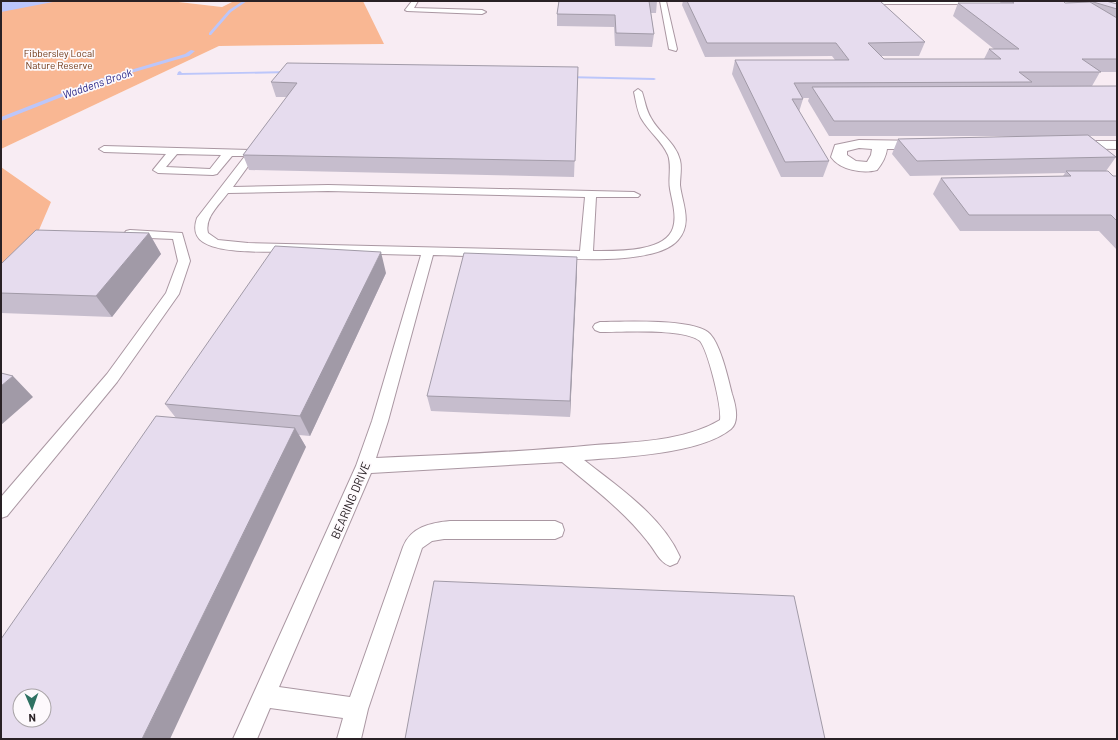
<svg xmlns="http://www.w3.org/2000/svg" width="1118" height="740" viewBox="0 0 1118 740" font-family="Barlow,sans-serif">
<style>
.built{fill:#f8ecf3;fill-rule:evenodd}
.green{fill:#f9b793}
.water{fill:#bcc6fa}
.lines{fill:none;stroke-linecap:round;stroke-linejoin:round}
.stream{fill:#bcc6fa;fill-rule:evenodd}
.lane-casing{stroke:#aa97a2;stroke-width:2}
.street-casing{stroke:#aa97a2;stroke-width:2}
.lane{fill:#fff;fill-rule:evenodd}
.street{fill:#fff;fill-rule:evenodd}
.wall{fill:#c6bdcd}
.shaded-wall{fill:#a19aa7}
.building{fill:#e6dcee;stroke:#a19aa7;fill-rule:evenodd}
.labels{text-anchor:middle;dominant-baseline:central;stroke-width:3.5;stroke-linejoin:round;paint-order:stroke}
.far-park-label{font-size:10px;fill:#6d3512;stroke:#fdf9fc}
.far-water-label{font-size:11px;font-style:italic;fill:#2d2b8a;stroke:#fdf9fc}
.street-label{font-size:12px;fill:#292125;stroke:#fdf9fc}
</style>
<rect width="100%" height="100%" fill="#fdf9fc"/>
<path class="built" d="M 170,1 L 234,1 L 222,7 Z
M 363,1 L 1117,1 L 1117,739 L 1,739 L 1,284 L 51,202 L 1,167 L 1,149 L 219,46 L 383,44 ZM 20,696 L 44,696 L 44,720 L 20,720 Z"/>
<path class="green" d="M 1,1 L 170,1 L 222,7 L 234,1 L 363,1 L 384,44 L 219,46 L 1,149 Z
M 1,167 L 51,202 L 20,274 L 1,284 Z"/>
<path class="water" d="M 1,1 L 58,1 L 1,12 Z"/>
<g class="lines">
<path class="stream" d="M 243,1 L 247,1 L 231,12 L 211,35 L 209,35 L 209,33 L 229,10 Z
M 191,50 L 195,51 L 189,56 L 97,83 L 1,121 L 1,117 L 93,81 L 185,54 Z
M 180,71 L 182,73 L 291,71 L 293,72 L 291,73 L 177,75 L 178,72 Z
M 564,76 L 654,78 L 656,79 L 654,80 L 566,78 L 564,78 Z"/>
<defs>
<path id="lane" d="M 412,1 L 418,1 L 414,8 L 482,10 L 486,12 L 482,14 L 407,11 L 405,10 Z
M 660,1 L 666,1 L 677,49 L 676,51 L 669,49 Z
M 858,1 L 1024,1 L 1024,2 L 1021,4 L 861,4 L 859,3 Z
M 1040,1 L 1079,1 L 1076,3 L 1043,4 L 1041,3 Z
M 638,89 L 642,92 C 645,101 646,110 651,118 C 659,133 676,143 680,160 C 682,168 680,177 680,185 C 682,203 693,223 678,240 C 655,267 561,258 527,257 C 496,257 464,256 433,255 L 388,421 L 376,458 C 449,455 522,452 595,445 C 636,442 685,441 720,420 C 722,406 708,351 700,341 C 684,328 622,332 600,332 L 595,330 L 593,327 L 595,324 L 600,322 C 623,322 695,318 710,334 C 721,346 728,378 732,394 C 735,403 740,421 731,429 C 700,454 624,457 584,460 C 618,487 662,516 680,557 L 677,563 L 670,566 C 659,562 655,550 648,542 C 624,511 592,487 562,462 L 371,473 L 279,687 L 350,697 L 403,547 C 411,527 430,523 450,521 L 555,521 L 562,524 L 564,530 L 562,536 L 555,539 L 444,539 L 432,541 L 422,548 L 368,709 L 361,739 L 337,739 L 343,718 L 270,708 L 257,739 L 233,739 L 356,466 L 372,421 L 421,255 C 380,254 340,253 299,252 C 276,251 222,255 203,242 C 194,236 194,227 197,218 L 245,156 L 232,156 L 217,174 L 213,175 L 158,173 L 153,170 L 166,154 L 104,152 L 99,149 L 104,146 L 250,150 L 253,145 L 261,145 L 262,147 L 233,187 L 328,185 L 634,192 L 640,195 L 638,197 L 596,197 L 593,251 C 614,251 665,253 673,228 C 677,215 672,201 670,189 C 668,178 672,166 668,155 C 662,141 649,132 641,118 C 637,110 636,101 634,92 ZM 177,154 L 221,155 L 210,169 L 166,167 ZM 328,191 L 585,197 L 580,251 L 248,243 L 218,240 L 208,233 C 204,218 219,205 228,193 Z
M 130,230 L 182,233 L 190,261 L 179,294 L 117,382 L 7,516 L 1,518 L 1,497 L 107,374 L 166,293 L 178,261 L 173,239 L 126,237 L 124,234 L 126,231 Z"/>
<path id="street" d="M 859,140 L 926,141 L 931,142 L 933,145 L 931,148 L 926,149 L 887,149 C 886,157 882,164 877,170 C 863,174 840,170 831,157 L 835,145 ZM 859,148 L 872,149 L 871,155 L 867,162 L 856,161 L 847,155 L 847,151 Z
M 1070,141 L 1117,141 L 1117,149 L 1065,148 L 1063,145 L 1065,142 Z"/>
</defs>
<use href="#lane" class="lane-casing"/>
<use href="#street" class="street-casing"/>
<use href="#lane" class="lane"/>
<use href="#street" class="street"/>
</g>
<path class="wall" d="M 559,1 L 657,1 L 656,13 L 651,13 L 654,34 L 652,47 L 615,46 L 614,27 L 557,26 L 557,14 Z
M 683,1 L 880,1 L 925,42 L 919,56 L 881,56 L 884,59 L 984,59 L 989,49 L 994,49 L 953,16 L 958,3 L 1000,3 L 1001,1 L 1063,1 L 1065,3 L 1071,2 L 1072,1 L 1106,1 L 1117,4 L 1117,72 L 1100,72 L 1092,86 L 1029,86 L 1117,86 L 1117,136 L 1090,136 L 1116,157 L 1106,171 L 1113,176 L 1117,176 L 1117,250 L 1099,231 L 960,231 L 933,194 L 941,178 L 1063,176 L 1065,173 L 910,176 L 892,154 L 898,139 L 1042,136 L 829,136 L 808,101 L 809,98 L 803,98 L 803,99 L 799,112 L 829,161 L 823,177 L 781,177 L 732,74 L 735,60 L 835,60 L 832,56 L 705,57 L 682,5 Z
M 578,67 L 574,177 L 249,170 L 243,155 L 287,97 L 276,97 L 271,82 Z
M 149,233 L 161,254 L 112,317 L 1,313 L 1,264 Z
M 577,257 L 570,417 L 431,411 L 427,396 Z
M 386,273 L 310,436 L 299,435 L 306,447 L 176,418 L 165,404 Z"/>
<path class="shaded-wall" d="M 149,233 L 161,254 L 112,317 L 96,296 Z
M 381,252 L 386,273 L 310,436 L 300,416 Z
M 577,257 L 577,273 L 570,417 L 570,401 Z
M 13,376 L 33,397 L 1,425 L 1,386 Z
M 295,428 L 306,447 L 170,739 L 142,739 Z"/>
<path class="building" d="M 559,1 L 649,1 L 654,34 L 616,33 L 615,15 L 557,14 Z
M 687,1 L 880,1 L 925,42 L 868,43 L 884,59 L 1001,59 L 989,49 L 1019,49 L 958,3 L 1014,3 L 1011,1 L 1063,1 L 1065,3 L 1090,2 L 1117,18 L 1117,59 L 1082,59 L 1101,72 L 1019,72 L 1032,82 L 794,83 L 803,99 L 792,99 L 829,161 L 785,162 L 735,60 L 849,60 L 836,43 L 707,43 Z
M 1090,1 L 1106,1 L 1117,4 L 1117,9 Z
M 287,63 L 578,67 L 575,161 L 243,155 L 297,83 L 271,82 Z
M 1117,86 L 1117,121 L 834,121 L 812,87 Z
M 1088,135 L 1116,157 L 917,161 L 898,139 Z
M 1066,171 L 1108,171 L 1113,176 L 1117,176 L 1117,221 L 1111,215 L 969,215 L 941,178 L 1071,176 Z
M 36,230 L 149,233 L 96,296 L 1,293 L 1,264 Z
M 275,246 L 381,252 L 300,416 L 165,404 Z
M 464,253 L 577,257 L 570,401 L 427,396 Z
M 1,373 L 13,376 L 1,386 Z
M 156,416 L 295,428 L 142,739 L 1,739 L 1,639 ZM 20,696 L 44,696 L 44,720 L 20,720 Z
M 434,581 L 794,596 L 825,739 L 405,739 Z"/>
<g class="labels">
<g class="far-park-label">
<text x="59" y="53">Fibbersley Local<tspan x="59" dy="12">Nature Reserve</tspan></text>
</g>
<g class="far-water-label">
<text transform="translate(97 83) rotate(-19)">Waddens Brook</text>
</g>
<g class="street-label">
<text transform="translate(350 500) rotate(-67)">BEARING DRIVE</text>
</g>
</g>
<rect width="1118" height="740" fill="none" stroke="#292125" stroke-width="4"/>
<g transform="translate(32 708) rotate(178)"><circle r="19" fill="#fdf9fc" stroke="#a8a3a6"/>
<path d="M0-3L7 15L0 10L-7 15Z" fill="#2e7162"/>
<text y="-6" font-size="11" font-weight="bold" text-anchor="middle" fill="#292125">N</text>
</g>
</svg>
